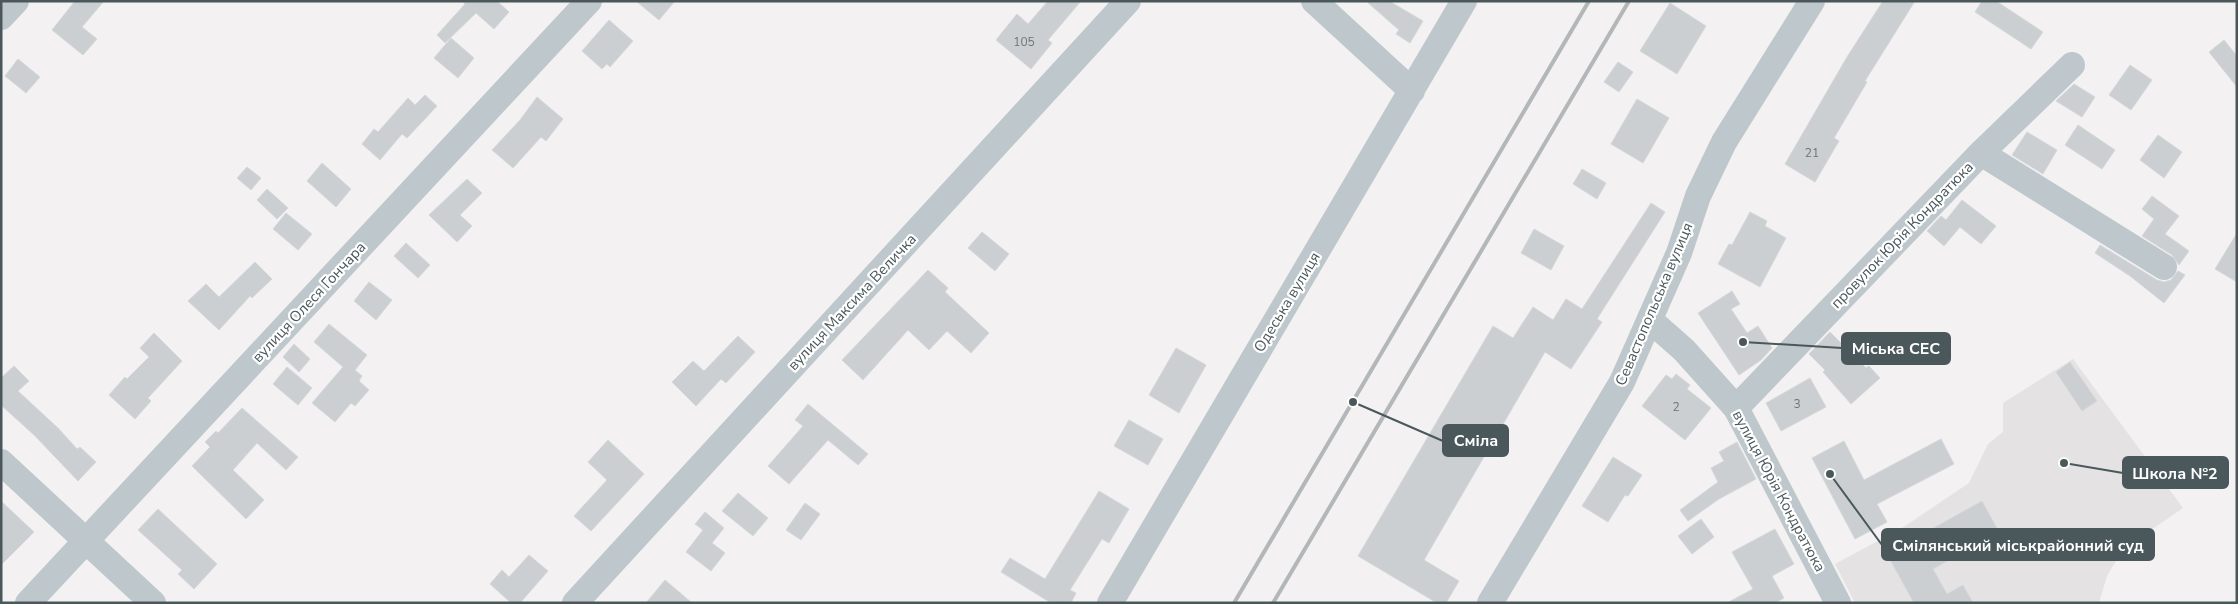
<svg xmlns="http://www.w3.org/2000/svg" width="2238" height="604" viewBox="0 0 2238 604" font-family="'Nunito Sans',sans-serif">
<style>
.education{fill:#e4e2e3}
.building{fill:#cbcfd2;stroke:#d5d8db}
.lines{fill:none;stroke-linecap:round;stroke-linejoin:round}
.minor{stroke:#bec8cc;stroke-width:26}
.rail{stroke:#b3b7ba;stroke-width:4}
.labels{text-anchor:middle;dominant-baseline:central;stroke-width:4.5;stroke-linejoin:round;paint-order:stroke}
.number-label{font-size:12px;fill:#6a767a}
.street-label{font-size:15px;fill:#4a585c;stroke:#fff}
.leader{fill:none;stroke:#4a585c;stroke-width:2}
.callout-dot{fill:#4a585c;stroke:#fff;stroke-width:2}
.callout{fill:#4a585c;stroke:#4a585c;stroke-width:2}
.callout-label{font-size:16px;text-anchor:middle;font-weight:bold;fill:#fff}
</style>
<rect width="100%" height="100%" fill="#f3f1f1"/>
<path class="education" d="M 2073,359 L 2183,508 L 2135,541 L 2116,561 L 2107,576 L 2099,603 L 1855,603 L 1835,564 L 1902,528 L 1969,483 L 1988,444 L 2003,432 L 2003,403 Z"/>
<path class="building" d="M 75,1 L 104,1 L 82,27 L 97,39 L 83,55 L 52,30 Z
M 462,1 L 497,1 L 509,12 L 494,29 L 476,13 L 445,43 L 437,35 L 465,4 Z
M 636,1 L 675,1 L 659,20 Z
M 1048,1 L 1081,1 L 1048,40 L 1052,43 L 1031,69 L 996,40 L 1017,14 L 1028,24 Z
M 1366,1 L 1389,1 L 1423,21 L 1410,43 L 1396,34 L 1399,30 Z
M 1883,1 L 1915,1 L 1865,81 L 1867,82 L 1834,138 L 1839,141 L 1815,182 L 1785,164 L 1847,57 Z
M 1982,1 L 1996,1 L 2043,32 L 2031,49 L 1975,12 Z
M 1670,3 L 1706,26 L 1677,74 L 1640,51 Z
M 609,20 L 633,41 L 610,67 L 607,64 L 602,69 L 582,51 Z
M 451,38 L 474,58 L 458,78 L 434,58 Z
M 2224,40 L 2237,56 L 2237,87 L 2209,52 Z
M 18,59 L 40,77 L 26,93 L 5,76 Z
M 1618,62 L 1633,72 L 1619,92 L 1604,82 Z
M 2130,65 L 2152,80 L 2131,110 L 2109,95 Z
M 2074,84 L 2095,97 L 2082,117 L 2056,101 Z
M 425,95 L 437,106 L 407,138 L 402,134 L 380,160 L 362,144 L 374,129 L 378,132 L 408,98 L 415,105 Z
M 537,97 L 563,119 L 546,141 L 541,137 L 513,168 L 492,150 L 520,120 Z
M 1637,99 L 1669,118 L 1643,163 L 1611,144 Z
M 2078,125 L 2115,150 L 2102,169 L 2065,145 Z
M 2027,132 L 2057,150 L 2043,174 L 2012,155 Z
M 2158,135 L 2182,152 L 2164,178 L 2140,160 Z
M 322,163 L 351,189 L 336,207 L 307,181 Z
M 247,167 L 261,178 L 251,190 L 237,178 Z
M 1582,169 L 1606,183 L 1597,199 L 1573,184 Z
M 467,179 L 482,193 L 460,215 L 472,226 L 457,242 L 429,215 Z
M 267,189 L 288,208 L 277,219 L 257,200 Z
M 2152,196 L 2179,216 L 2165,234 L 2189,251 L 2179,265 L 2172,255 L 2142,236 L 2154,219 L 2142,209 Z
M 1962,200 L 1996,226 L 1981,244 L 1960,227 L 1944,246 L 1927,231 L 1941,216 L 1946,220 Z
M 1651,203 L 1665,212 L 1597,319 L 1602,322 L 1571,369 L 1545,352 L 1424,560 L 1459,581 L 1446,603 L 1437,603 L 1358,556 L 1493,326 L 1513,338 L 1533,307 L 1553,320 L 1566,299 L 1582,309 Z
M 1750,212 L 1767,221 L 1765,226 L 1786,238 L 1760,287 L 1718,264 L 1729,244 L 1732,245 Z
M 286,213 L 312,234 L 298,250 L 273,229 Z
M 1534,229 L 1564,246 L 1551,270 L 1521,253 Z
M 982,232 L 1009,254 L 995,271 L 968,248 Z
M 2237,233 L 2237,282 L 2215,269 Z
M 406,243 L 430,265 L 418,278 L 394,256 Z
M 2100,245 L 2157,280 L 2164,282 L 2171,280 L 2178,271 L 2185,275 L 2164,303 L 2130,276 L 2095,253 Z
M 255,262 L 272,279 L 252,298 L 250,296 L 219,330 L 188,301 L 206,284 L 219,297 Z
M 928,270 L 948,288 L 945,292 L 989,333 L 971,353 L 947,331 L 929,350 L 908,330 L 863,380 L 842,360 Z
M 369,282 L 392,300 L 376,320 L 354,301 Z
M 1732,291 L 1740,304 L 1731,309 L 1747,333 L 1758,326 L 1772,348 L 1761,360 L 1739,375 L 1698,313 Z
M 329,324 L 367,355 L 355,370 L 362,376 L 359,381 L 369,390 L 355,406 L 351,403 L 335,422 L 312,403 L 343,367 L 314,342 Z
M 1830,332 L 1866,368 L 1869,366 L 1880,378 L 1851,404 L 1823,372 L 1825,370 L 1809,354 Z
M 154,333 L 182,361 L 148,398 L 151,401 L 135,419 L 109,395 L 125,377 L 127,379 L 149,357 L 140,348 Z
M 738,336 L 755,352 L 726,383 L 721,379 L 696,406 L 672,382 L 693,361 L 704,371 Z
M 294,344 L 310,359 L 299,372 L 283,357 Z
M 1176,348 L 1206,365 L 1179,413 L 1149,395 Z
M 2070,362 L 2097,401 L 2082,411 L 2056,372 Z
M 14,366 L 29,381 L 18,391 L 59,429 L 77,449 L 80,447 L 96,462 L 78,481 L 34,435 L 1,405 L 1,378 Z
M 287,367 L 312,388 L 298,405 L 273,384 Z
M 1676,374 L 1690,385 L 1687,389 L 1711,408 L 1685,440 L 1642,406 L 1666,375 L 1672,379 Z
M 1810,378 L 1826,407 L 1781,431 L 1766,403 Z
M 808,404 L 868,454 L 858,465 L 828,440 L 789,484 L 768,466 L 803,426 L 795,420 Z
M 242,408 L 298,457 L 286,470 L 257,443 L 233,470 L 264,500 L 246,519 L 192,466 L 210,447 L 205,442 L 216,431 L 218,433 Z
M 1129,420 L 1163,439 L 1148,465 L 1114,446 Z
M 1941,439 L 1954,464 L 1877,504 L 1887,522 L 1855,539 L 1812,458 L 1844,441 L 1864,480 Z
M 608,440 L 644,474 L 591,531 L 574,516 L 607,480 L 588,462 Z
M 1737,442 L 1756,479 L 1719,499 L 1688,521 L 1680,510 L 1718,482 L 1711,468 L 1724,461 L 1719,452 Z
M 1613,457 L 1642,475 L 1628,496 L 1625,495 L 1608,522 L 1582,506 Z
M 1099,491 L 1129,509 L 1109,543 L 1102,539 L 1070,590 L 1076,593 L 1071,603 L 1051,603 L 1001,572 L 1010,558 L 1045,579 Z
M 738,493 L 768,518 L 753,536 L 722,511 Z
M 1,501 L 34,532 L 1,565 Z
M 1982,501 L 1999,532 L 1933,569 L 1947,594 L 1963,585 L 1973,603 L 1914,603 L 1887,554 Z
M 805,503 L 820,514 L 801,540 L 786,530 Z
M 158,509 L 217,564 L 194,589 L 178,574 L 182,570 L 138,530 Z
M 705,512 L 724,528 L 712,543 L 725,553 L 711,571 L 686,552 L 703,530 L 695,524 Z
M 1701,519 L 1714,537 L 1692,554 L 1678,536 Z
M 1775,529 L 1794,564 L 1772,576 L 1784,598 L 1775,603 L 1727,603 L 1753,589 L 1732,552 Z
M 529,555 L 548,571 L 520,603 L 511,603 L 490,584 L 502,570 L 509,577 Z
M 665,580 L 692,603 L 646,603 Z"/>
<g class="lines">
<path class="minor" d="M 1314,1 L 1412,91
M 1,17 L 16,1
M 1981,153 L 2164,267
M 1650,320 L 1684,350 L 1736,408 L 1838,603
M 1736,408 L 1981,153 L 2072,65
M 1,462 L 153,603
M 28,603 L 589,1
M 575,603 L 1128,1
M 1110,603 L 1464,1
M 1490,603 L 1622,382 L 1679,253 L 1698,196 L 1724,142 L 1812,1"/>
<path class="rail" d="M 1234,603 L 1589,1
M 1273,603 L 1629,1"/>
</g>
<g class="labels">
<g class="number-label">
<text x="1024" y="42">105</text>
<text x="1812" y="153">21</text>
<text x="1797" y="404">3</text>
<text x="1676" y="407">2</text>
</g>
<g class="street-label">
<text transform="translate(1902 235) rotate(-46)">провулок Юрія Кондратюка</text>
<text transform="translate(309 302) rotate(-47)">вулиця Олеся Гончара</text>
<text transform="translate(852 302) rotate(-47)">вулиця Максима Величка</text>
<text transform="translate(1287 302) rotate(-59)">Одеська вулиця</text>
<text transform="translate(1654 304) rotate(-67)">Севастопольська вулиця</text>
<text transform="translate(1779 491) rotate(62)">вулиця Юрія Кондратюка</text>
</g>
</g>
<path class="leader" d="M1743 342L1842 348M1353 402L1443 441M2064 463L2123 473M1830 474L1882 545"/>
<g class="callout-dot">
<circle cx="1743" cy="342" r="5"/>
<circle cx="1353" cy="402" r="5"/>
<circle cx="2064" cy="463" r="5"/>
<circle cx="1830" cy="474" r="5"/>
</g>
<g class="callout">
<rect x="1842" y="333" width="108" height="31" rx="5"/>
<rect x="1443" y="425" width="65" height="31" rx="5"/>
<rect x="2123" y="457" width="105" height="31" rx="5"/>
<rect x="1882" y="529" width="272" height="31" rx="5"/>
</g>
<g class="callout-label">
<text x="1896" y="354">Міська СЕС</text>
<text x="1476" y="446">Сміла</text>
<text x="2175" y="479">Школа №2</text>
<text x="2018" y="551">Смілянський міськрайонний суд</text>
</g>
<rect width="2238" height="604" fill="none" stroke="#4a585c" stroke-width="5"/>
</svg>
